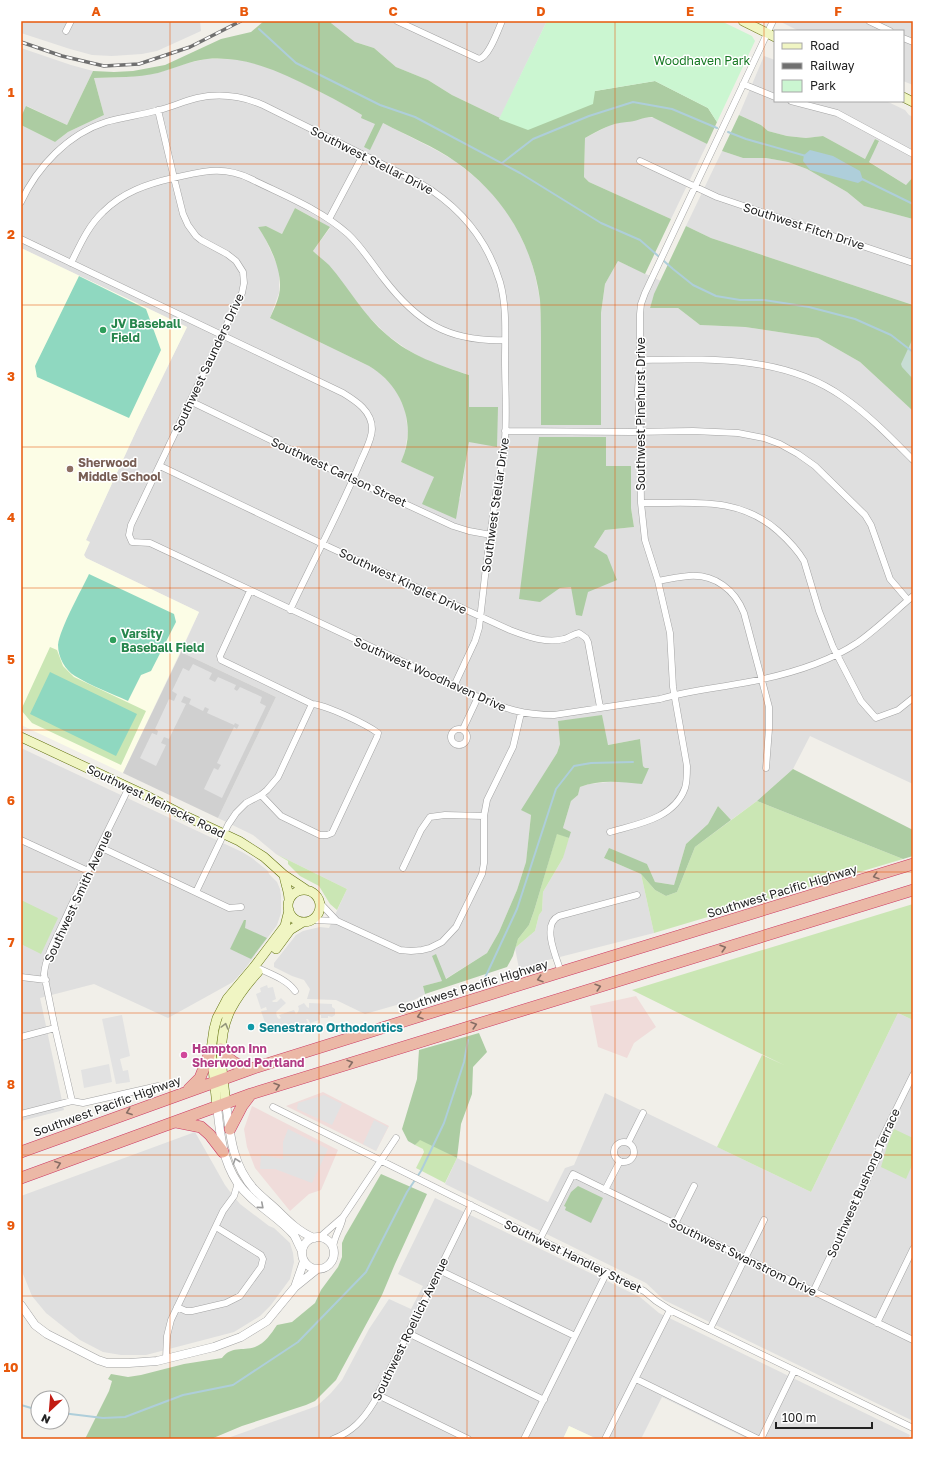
<svg xmlns="http://www.w3.org/2000/svg" width="934" height="1460" viewBox="0 0 934 1460" font-family="'Golos Text',sans-serif">
<style>
.residential{fill:#dfdfdf;fill-rule:evenodd}
.commercial{fill:#f0dcda}
.education{fill:#fcfde6}
.religious{fill:#d0d0d0}
.grass{fill:#cae6b4}
.forest{fill:#accca2}
.wetland{fill:#c8ddd4}
.park{fill:#cbf6d1}
.pitch{fill:#8fd8c0}
.parking{fill:#e2e2e2}
.water{fill:#aeceda}
.lines{fill:none;stroke-linecap:round;stroke-linejoin:round}
.stream{stroke:#aeceda;stroke-width:2}
.minor-casing{stroke:#a3a3a3;stroke-width:7}
.tertiary-casing{stroke:#a3a3a3;stroke-width:9}
.secondary-casing{stroke:#62720f;stroke-width:10}
.trunk-casing{stroke:#cd3863;stroke-width:12}
.minor{stroke:#fff;stroke-width:6}
.tertiary{stroke:#fff;stroke-width:8}
.secondary{stroke:#f0f5c3;stroke-width:9}
.trunk{stroke:#ebb8a6;stroke-width:11}
.rail-casing{stroke:#707070;stroke-width:3.5}
.rail{stroke:#fff;stroke-width:2;stroke-dasharray:6;stroke-linecap:butt}
.oneway{stroke:#866d64}
.oneway2{stroke:#93967b}
.oneway3{stroke:#9c9c9c}
.grid{fill:none;stroke:#e8590c;stroke-width:1;stroke-opacity:0.55}
.leisure-dot{fill:#2e9e5b;stroke:#fff;stroke-width:1.5}
.education-dot{fill:#8d6e63;stroke:#fff;stroke-width:1.5}
.culture-dot{fill:#0f9aa8;stroke:#fff;stroke-width:1.5}
.hotel-dot{fill:#d1479c;stroke:#fff;stroke-width:1.5}
.labels{text-anchor:middle;dominant-baseline:central;stroke-width:3;stroke-linejoin:round;paint-order:stroke}
.park-label{font-size:12px;fill:#167923;stroke:#fff}
.street-label{font-size:12px;fill:#222;stroke:#fff}
.leisure-label{font-size:12px;font-weight:bold;fill:#27864d;stroke:#fff;text-anchor:start}
.education-label{font-size:12px;font-weight:bold;fill:#785e54;stroke:#fff;text-anchor:start}
.culture-label{font-size:12px;font-weight:bold;fill:#0d838f;stroke:#fff;text-anchor:start}
.hotel-label{font-size:12px;font-weight:bold;fill:#b23c85;stroke:#fff;text-anchor:start}
.neatline{fill:none;stroke:#e8590c;stroke-width:1.5}
.grid-label{font-size:13px;text-anchor:middle;font-weight:bold;fill:#e8590c}
</style>
<rect width="100%" height="100%" fill="#f1efe9"/>
<path class="residential" d="M 21,21 L 200,21 L 201,31 L 157,51 L 142,54 L 112,56 L 92,55 L 70,49 L 21,33 Z
M 332,21 L 547,21 L 500,118 L 452,95 L 428,80 L 396,67 L 374,48 L 355,42 L 331,23 Z
M 779,21 L 913,21 L 913,85 L 903,81 L 903,31 L 799,31 Z
M 21,48 L 71,65 L 93,71 L 67,125 L 27,106 L 21,117 Z
M 764,56 L 775,60 L 775,101 L 886,101 L 905,110 L 909,115 L 913,117 L 913,177 L 906,185 L 868,161 L 879,142 L 875,139 L 865,159 L 823,136 L 806,138 L 787,136 L 768,131 L 761,125 L 739,115 Z
M 206,59 L 225,59 L 242,60 L 261,65 L 279,71 L 340,102 L 362,115 L 383,123 L 436,150 L 455,161 L 475,177 L 491,192 L 507,212 L 518,231 L 529,254 L 535,275 L 540,300 L 541,322 L 541,425 L 601,424 L 601,313 L 605,284 L 618,261 L 661,281 L 653,298 L 650,308 L 678,308 L 700,325 L 745,327 L 818,338 L 860,362 L 913,411 L 913,784 L 810,736 L 793,769 L 757,801 L 731,820 L 718,806 L 708,824 L 686,844 L 674,885 L 655,882 L 647,864 L 604,858 L 641,874 L 654,933 L 548,960 L 548,965 L 544,968 L 520,974 L 515,948 L 535,931 L 539,915 L 542,911 L 543,892 L 563,858 L 564,851 L 571,832 L 563,828 L 571,801 L 578,795 L 580,787 L 589,784 L 609,782 L 625,782 L 649,768 L 645,768 L 643,766 L 640,739 L 607,745 L 571,720 L 558,721 L 560,744 L 557,753 L 522,810 L 531,815 L 526,862 L 517,890 L 499,932 L 487,953 L 442,981 L 423,986 L 425,994 L 414,1000 L 365,1014 L 336,1000 L 307,999 L 310,989 L 304,980 L 292,976 L 274,967 L 274,963 L 296,935 L 303,931 L 320,927 L 329,928 L 347,889 L 276,854 L 253,835 L 218,818 L 276,697 L 181,652 L 199,612 L 86,558 L 84,555 L 86,540 L 138,427 L 187,327 L 21,248 L 21,125 L 55,142 L 68,132 L 104,115 L 94,78 L 127,77 L 157,73 L 188,63 ZM 295,208 L 314,218 L 330,228 L 313,251 L 328,265 L 369,317 L 387,335 L 408,350 L 430,362 L 469,375 L 469,442 L 460,499 L 435,477 L 401,462 L 404,456 L 408,432 L 405,409 L 395,388 L 378,371 L 369,366 L 270,318 L 279,293 L 279,269 L 265,238 L 258,227 L 266,226 L 282,234 ZM 606,466 L 631,466 L 631,508 L 634,527 L 605,530 L 594,547 L 571,587 L 560,588 L 539,602 Z
M 645,117 L 656,118 L 707,144 L 671,219 L 589,182 L 584,177 L 585,138 L 614,123 L 622,121 L 627,122 Z
M 722,151 L 743,158 L 766,158 L 788,162 L 807,169 L 828,181 L 847,192 L 864,206 L 913,219 L 913,305 L 711,238 L 686,226 Z
M 21,748 L 242,852 L 252,858 L 268,871 L 269,874 L 277,882 L 280,889 L 281,896 L 281,913 L 277,925 L 244,970 L 233,982 L 168,1018 L 94,984 L 40,998 L 64,1110 L 21,1121 Z
M 898,1013 L 913,1020 L 913,1421 L 664,1300 L 646,1283 L 445,1184 L 457,1158 L 548,1202 L 565,1168 L 574,1165 L 605,1093 L 811,1192 Z
M 195,1132 L 225,1185 L 231,1193 L 240,1204 L 269,1226 L 274,1228 L 290,1243 L 293,1253 L 294,1262 L 290,1279 L 271,1305 L 260,1316 L 234,1332 L 146,1355 L 121,1355 L 103,1352 L 80,1340 L 46,1313 L 32,1296 L 21,1269 L 21,1196 Z
M 435,1198 L 640,1297 L 659,1313 L 910,1435 L 908,1439 L 748,1439 L 662,1397 L 641,1439 L 597,1439 L 569,1426 L 563,1439 L 225,1439 L 317,1406 L 331,1393 L 342,1380 L 369,1329 L 389,1299 L 411,1309 L 423,1286 L 398,1274 Z"/>
<path class="commercial" d="M 636,996 L 656,1027 L 634,1043 L 627,1058 L 598,1047 L 590,1006 Z
M 323,1092 L 389,1126 L 376,1151 L 286,1106 Z
M 252,1106 L 338,1150 L 321,1190 L 309,1194 L 290,1211 L 255,1168 L 247,1147 L 244,1129 Z"/>
<path class="education" d="M 21,248 L 187,327 L 138,427 L 86,540 L 90,542 L 84,555 L 86,558 L 199,612 L 123,773 L 21,725 Z
M 569,1426 L 597,1439 L 563,1439 Z"/>
<path class="religious" d="M 181,652 L 276,697 L 218,818 L 123,773 Z"/>
<path class="grass" d="M 50,647 L 57,650 L 63,666 L 74,677 L 146,711 L 121,765 L 32,723 L 21,710 Z
M 757,801 L 903,859 L 654,933 L 641,874 L 655,890 L 666,896 L 677,892 L 695,847 Z
M 557,833 L 569,838 L 563,858 L 543,892 L 542,911 L 539,915 L 535,931 L 515,948 L 518,939 L 529,925 L 534,911 Z
M 276,854 L 347,889 L 337,910 L 330,904 L 319,886 L 300,876 L 288,864 L 288,861 Z
M 21,900 L 58,918 L 41,954 L 21,944 Z
M 913,904 L 913,1020 L 898,1013 L 811,1192 L 717,1147 L 762,1055 L 784,1065 L 632,990 Z
M 894,1129 L 913,1138 L 913,1163 L 906,1179 L 881,1167 L 888,1143 Z
M 420,1139 L 457,1158 L 445,1183 L 416,1168 L 424,1152 L 423,1149 L 415,1145 Z"/>
<path class="forest" d="M 264,21 L 332,21 L 331,23 L 355,42 L 374,48 L 396,67 L 428,80 L 452,95 L 500,118 L 499,119 L 595,91 L 655,81 L 708,108 L 717,122 L 707,144 L 652,117 C 643,117 635,122 627,122 C 610,123 600,130 585,138 L 584,177 L 589,182 L 671,219 L 645,274 L 618,261 L 605,284 L 601,313 L 601,425 L 541,425 C 541,400 541,374 541,349 C 541,333 541,317 540,300 C 533,244 502,194 456,162 C 434,146 407,136 383,123 L 370,150 L 364,147 L 375,124 L 361,118 L 362,115 C 344,104 325,94 306,85 C 274,69 243,56 207,59 C 190,61 175,68 158,73 C 137,78 115,77 94,78 L 104,115 L 68,132 L 55,142 L 21,125 L 21,117 L 26,106 L 67,125 L 93,71 L 114,72 L 133,71 L 165,65 L 221,39 L 251,32 Z
M 739,115 L 761,125 L 768,131 L 787,136 L 806,138 L 823,136 L 865,159 L 875,139 L 879,141 L 869,162 L 906,185 L 913,177 L 913,219 L 864,206 L 847,192 L 828,181 L 807,169 L 788,162 L 766,158 L 743,158 L 722,151 Z
M 295,208 L 330,227 L 313,251 C 318,256 324,260 329,265 C 349,288 364,316 387,335 C 411,356 439,365 469,375 L 469,407 L 498,407 L 497,447 L 469,442 L 456,519 L 422,504 L 434,477 L 401,462 C 418,426 402,385 369,366 L 270,318 C 273,311 277,303 279,295 C 284,273 270,245 258,227 L 266,226 L 282,234 Z
M 686,226 L 711,238 L 913,305 L 913,411 L 860,362 L 818,338 L 745,327 L 700,325 L 678,308 L 650,308 L 654,294 Z
M 539,437 L 606,437 L 606,466 L 631,466 L 631,508 L 634,527 L 605,530 L 594,547 L 607,555 L 617,580 L 588,592 L 582,616 L 576,615 L 571,587 L 560,588 L 540,602 L 519,599 Z
M 602,715 L 608,745 L 640,739 L 643,766 L 645,768 L 649,768 L 642,784 C 621,782 600,779 580,787 L 578,795 L 571,801 L 563,828 L 571,832 L 569,838 L 557,834 L 534,911 L 529,925 L 518,939 L 513,956 L 507,967 L 425,994 L 423,986 L 442,981 L 432,956 L 436,954 L 446,979 L 487,953 L 499,932 L 517,890 L 526,862 L 531,815 L 521,810 L 557,753 L 560,744 L 558,721 Z
M 793,769 L 913,830 L 913,856 L 903,859 L 757,801 Z
M 718,806 L 731,820 L 695,847 L 677,892 L 666,896 L 655,890 L 641,874 L 604,858 L 609,848 L 647,864 L 655,882 L 674,885 L 686,844 L 708,824 Z
M 244,920 L 246,920 L 245,928 L 267,938 L 251,959 L 230,949 Z
M 479,1033 L 487,1052 L 473,1067 L 472,1094 L 461,1124 L 457,1158 L 420,1140 L 415,1145 L 408,1141 L 402,1129 L 417,1079 L 419,1050 Z
M 381,1174 L 427,1194 L 395,1264 L 382,1295 L 336,1380 L 315,1401 L 306,1405 L 242,1426 L 211,1439 L 85,1439 L 109,1391 L 112,1381 L 108,1379 L 111,1374 L 128,1377 L 141,1375 L 184,1364 L 222,1358 C 231,1346 242,1351 255,1347 C 265,1343 271,1334 277,1325 L 292,1322 L 315,1303 L 321,1290 L 338,1267 L 342,1257 L 342,1243 L 345,1236 Z
M 578,1186 L 603,1198 L 591,1223 L 565,1210 L 566,1207 L 564,1206 L 571,1192 Z"/>
<path class="wetland" d="M 913,338 L 913,379 L 902,367 L 901,364 Z"/>
<path class="park" d="M 547,21 L 721,21 L 752,36 L 755,41 L 717,122 L 708,108 L 655,81 L 595,91 L 593,104 L 528,130 L 499,119 Z"/>
<path class="pitch" d="M 79,276 L 146,309 L 161,350 L 129,418 L 37,377 L 35,366 Z
M 89,574 L 174,614 L 176,622 L 151,671 L 141,675 L 128,701 C 111,693 91,686 75,676 C 65,670 58,657 58,645 C 60,628 81,591 89,574 Z
M 50,672 L 137,714 L 116,756 L 30,714 Z"/>
<path class="parking" d="M 193,664 L 212,673 L 209,679 L 215,682 L 218,677 L 236,685 L 234,689 L 237,691 L 240,687 L 262,697 L 260,703 L 266,706 L 222,798 L 204,789 L 214,768 L 218,770 L 221,765 L 217,763 L 234,727 L 237,729 L 239,725 L 235,723 L 234,725 L 207,713 L 209,709 L 205,707 L 203,711 L 189,704 L 191,699 L 184,696 L 181,702 L 186,704 L 169,739 L 164,737 L 161,743 L 166,745 L 156,766 L 140,758 L 152,733 L 157,735 L 158,731 L 155,729 L 169,699 L 174,701 L 177,694 L 172,691 L 183,668 L 189,671 Z
M 267,985 L 268,988 L 273,987 L 276,999 L 272,1001 L 273,1002 L 277,1002 L 281,998 L 286,1003 L 276,1012 L 277,1017 L 279,1019 L 281,1018 L 279,1015 L 294,1010 L 296,1014 L 298,1012 L 299,1009 L 298,1006 L 304,1003 L 307,1007 L 309,1008 L 309,1003 L 332,1004 L 332,1007 L 335,1009 L 335,1015 L 332,1017 L 328,1016 L 328,1018 L 321,1018 L 321,1015 L 319,1015 L 319,1020 L 310,1023 L 308,1019 L 306,1019 L 308,1023 L 293,1028 L 291,1024 L 289,1024 L 291,1029 L 276,1034 L 274,1029 L 268,1031 L 261,1011 L 267,1010 L 266,1007 L 261,1009 L 256,994 L 261,992 L 260,988 Z
M 122,1015 L 130,1056 L 120,1059 L 123,1071 L 128,1070 L 130,1082 L 116,1084 L 102,1019 Z
M 109,1064 L 112,1082 L 84,1088 L 81,1070 Z
M 324,1095 L 342,1104 L 332,1125 L 297,1109 L 298,1103 Z
M 374,1120 L 388,1127 L 376,1151 L 363,1144 Z
M 288,1129 L 328,1149 L 312,1183 L 275,1169 L 260,1169 L 261,1155 L 283,1159 L 283,1142 Z"/>
<path class="water" d="M 810,150 L 833,156 L 860,171 L 863,180 L 858,183 L 810,170 L 803,161 L 804,155 Z"/>
<g class="lines">
<path class="stream" d="M 259,29 L 296,63 L 380,105 L 415,117 L 520,173 L 601,223 L 640,240 L 673,269 L 693,285 L 716,296 L 740,300 L 764,300 L 809,307 L 855,319 L 891,335 L 913,352
M 728,132 L 746,139 L 806,156
M 502,163 L 533,139 L 589,116 L 633,102 L 672,109 L 717,128
M 862,179 L 913,204
M 484,980 L 517,909 L 556,789 L 574,766 L 591,763 L 633,762
M 21,1405 L 38,1410
M 62,1413 L 103,1418 L 125,1417 L 183,1395 L 233,1385 L 298,1342 L 366,1272 L 407,1192 L 421,1171 L 444,1123 L 464,1062 L 468,1040"/>
<defs>
<path id="minor" d="M 397,21 L 479,59 C 489,57 498,30 502,21
M 869,21 L 890,31
M 66,31 L 71,21
M 903,38 L 913,42
M 743,84 L 775,97
M 791,101 L 837,113 L 913,154
M 158,110 L 174,178 L 183,214 L 188,225 L 196,236 L 201,240 L 227,254 L 236,261 L 243,272 L 244,283 L 242,293 L 225,328 L 131,525 L 129,535 L 132,542 L 150,543 L 478,697 C 506,709 523,715 554,715 L 660,699 C 687,691 716,688 743,683 C 782,676 824,665 857,643 C 877,629 895,611 913,596
M 640,161 L 717,197 L 913,263
M 21,202 C 37,167 68,134 106,122 C 123,117 142,115 159,110 C 172,107 184,101 197,98 C 220,93 242,96 263,105 L 420,183 C 459,206 487,239 500,282 C 507,307 505,335 505,360 C 505,386 507,413 505,439 C 504,455 500,471 497,487 C 490,534 484,581 479,628 L 475,641 L 454,686
M 329,219 L 363,155
M 21,239 L 343,393 C 356,401 372,411 372,429 C 372,440 364,453 360,463 C 339,513 313,561 290,610
M 71,263 C 80,245 88,226 103,212 C 123,192 147,184 173,178 C 202,172 222,165 251,179 C 283,195 320,209 348,234 C 362,247 372,264 384,279 C 417,322 448,342 505,340
M 640,360 C 709,359 784,355 843,397 C 869,415 891,438 913,460
M 190,401 L 345,476 L 453,526 L 469,531 L 491,535
M 505,431 L 631,432 L 693,431 L 738,433 L 764,438 L 780,444 L 798,454 L 815,466 L 865,515 L 871,525 L 890,579 L 908,600
M 160,466 L 331,548 L 510,630 C 526,636 546,644 564,639 C 569,638 573,634 579,633 L 586,638 L 588,642 L 600,707
M 641,503 C 691,504 737,495 778,531 C 788,540 797,549 804,561 L 819,611 L 833,647 L 861,701 L 876,718 L 898,710 L 913,698
M 658,581 C 668,579 679,577 689,576 C 715,574 735,590 744,613 L 769,707 L 769,729 L 766,768
M 250,591 L 220,656 L 221,660 L 312,704 C 326,705 366,724 378,733 L 377,737 L 332,833 L 327,835 L 320,835 L 281,816 L 261,795
M 463,729 L 478,697
M451 737a8 8 0 1 1 16 0a8 8 0 1 1-16 0Z
M 610,832 C 637,824 674,819 685,788 C 687,782 687,773 687,766 L 673,687 L 670,633 L 658,581 L 645,540 L 641,503 L 640,431 L 638,390 L 640,360 L 640,314 L 641,304 L 645,293 L 773,21
M 21,840 L 88,871
M 100,847 L 229,908 L 241,907
M 403,868 L 421,830 L 430,817 L 445,815 L 484,816
M 196,892 L 228,825 L 236,813 L 246,803 L 261,795 L 267,790 L 278,777 L 312,704
M 320,903 L 337,921 L 400,950 L 411,951 L 422,950 L 430,948 L 442,942 L 456,927 L 482,874 L 484,863 L 484,816 L 487,800 L 513,747 L 521,713
M 312,920 L 337,921
M 260,969 C 273,975 287,980 295,991
M 561,972 C 556,957 541,924 559,916 L 637,895
M 21,977 L 46,980
M 21,1037 L 55,1028
M 72,1101 L 55,1028 L 44,974 C 46,954 58,935 66,917 C 86,873 108,831 129,787
M 273,1107 L 644,1291 L 656,1301 L 670,1310 L 913,1428
M 21,1114 L 72,1101 L 83,1103 L 158,1086
M614 1152a10 10 0 1 1 20 0a10 10 0 1 1-20 0Z
M 628,1143 L 643,1113
M 605,1190 L 620,1161
M 675,1224 L 694,1186
M 320,1237 L 343,1217 L 396,1138
M 540,1239 L 573,1174 L 913,1340
M 333,1248 C 334,1236 341,1228 343,1217
M 439,1270 L 575,1336
M 813,1292 L 876,1161 L 882,1138 L 913,1075
M 177,1307 L 186,1311 L 192,1311 L 226,1303 L 240,1296 L 261,1267 L 263,1259 L 261,1255 L 216,1227
M 877,1323 L 913,1249
M 710,1329 L 764,1220
M 408,1333 L 544,1400
M 166,1358 L 167,1336 L 171,1320 L 223,1211 L 234,1196 L 238,1183
M 636,1379 L 758,1439
M 378,1395 L 468,1439
M 606,1437 L 670,1310
M 333,1439 C 352,1432 363,1420 374,1402 L 471,1205
M 524,1439 L 607,1272
M 761,1439 L 794,1371"/>
<path id="tertiary" d="M 226,1103 C 230,1134 232,1165 254,1189 C 261,1197 270,1203 277,1210 C 288,1221 299,1232 314,1238
M 217,1106 C 220,1133 222,1159 237,1182 C 252,1204 277,1215 294,1235 C 297,1240 299,1246 302,1251
M302 1253a16 16 0 1 1 32 0a16 16 0 1 1-32 0Z
M 295,1287 L 304,1261
M 21,1305 L 35,1325 L 47,1334 L 98,1360 L 107,1363 L 129,1363 L 157,1361 L 214,1347 L 241,1337 L 267,1321 L 295,1287 L 316,1270"/>
<path id="secondary" d="M 743,21 L 775,37
M 903,97 L 913,102
M 21,737 L 145,795 L 181,814 L 239,841 L 264,857 L 284,875 L 305,889
M 284,875 C 285,884 289,890 289,900
M288 906a16 16 0 1 1 32 0a16 16 0 1 1-32 0Z
M 276,949 L 290,930 L 303,922
M 226,1103 C 222,1072 216,1038 231,1009 C 238,996 248,983 258,972
M 217,1106 L 211,1050 L 214,1029 L 217,1018 L 227,999 L 254,967 L 285,926 L 289,910"/>
<path id="trunk" d="M 221,1049 C 229,1062 238,1065 251,1069
M 189,1089 L 200,1078 L 211,1050
M 176,1122 L 201,1127 L 210,1135 L 223,1152
M 230,1129 L 242,1106 L 251,1094
M 21,1152 L 251,1069 L 561,972 L 913,864
M 21,1178 L 251,1094 L 913,890"/>
</defs>
<use href="#minor" class="minor-casing"/>
<use href="#tertiary" class="tertiary-casing"/>
<use href="#secondary" class="secondary-casing"/>
<use href="#trunk" class="trunk-casing"/>
<use href="#minor" class="minor"/>
<use href="#tertiary" class="tertiary"/>
<use href="#secondary" class="secondary"/>
<use href="#trunk" class="trunk"/>
<defs>
<path id="rail" d="M 21,42 L 62,56 L 104,66 L 139,64 L 190,47 L 241,21"/>
</defs>
<use href="#rail" class="rail-casing"/>
<use href="#rail" class="rail"/>
</g>
<defs><path id="oneway-chevron" d="M-2-3.5L2.5 0L-2 3.5" fill="none" stroke-width="1.6" stroke-linecap="round" stroke-linejoin="round"/></defs>
<g class="oneway">
<use href="#oneway-chevron" transform="translate(876 876) rotate(163)"/>
<use href="#oneway-chevron" transform="translate(723 948) rotate(-17)"/>
<use href="#oneway-chevron" transform="translate(540 979) rotate(162)"/>
<use href="#oneway-chevron" transform="translate(598 987) rotate(-17)"/>
<use href="#oneway-chevron" transform="translate(420 1016) rotate(163)"/>
<use href="#oneway-chevron" transform="translate(474 1025) rotate(-17)"/>
<use href="#oneway-chevron" transform="translate(350 1063) rotate(-17)"/>
<use href="#oneway-chevron" transform="translate(277 1086) rotate(-18)"/>
<use href="#oneway-chevron" transform="translate(129 1112) rotate(160)"/>
<use href="#oneway-chevron" transform="translate(58 1164) rotate(-20)"/>
</g>
<use class="oneway2" href="#oneway-chevron" transform="translate(225 1026) rotate(-75)"/>
<g class="oneway3">
<use href="#oneway-chevron" transform="translate(236 1161) rotate(-109)"/>
<use href="#oneway-chevron" transform="translate(261 1206) rotate(41)"/>
</g>
<path class="grid" d="M 170,21 L 170,1439M 319,21 L 319,1439M 467,21 L 467,1439M 615,21 L 615,1439M 764,21 L 764,1439M 21,164 L 913,164M 21,305 L 913,305M 21,447 L 913,447M 21,588 L 913,588M 21,730 L 913,730M 21,872 L 913,872M 21,1013 L 913,1013M 21,1155 L 913,1155M 21,1296 L 913,1296"/>
<g class="leisure-dot">
<circle cx="103" cy="330" r="4"/>
<circle cx="113" cy="640" r="4"/>
</g>
<circle class="education-dot" cx="70" cy="469" r="4"/>
<circle class="culture-dot" cx="251" cy="1027" r="4"/>
<circle class="hotel-dot" cx="184" cy="1055" r="4"/>
<g class="labels">
<g class="park-label">
<text x="702" y="60">Woodhaven Park</text>
</g>
<g class="street-label">
<text transform="translate(372 160) rotate(27)">Southwest Stellar Drive</text>
<text transform="translate(804 226) rotate(18)">Southwest Fitch Drive</text>
<text transform="translate(208 363) rotate(-65)">Southwest Saunders Drive</text>
<text transform="translate(640 414) rotate(-90)">Southwest Pinehurst Drive</text>
<text transform="translate(339 472) rotate(25)">Southwest Carlson Street</text>
<text transform="translate(495 505) rotate(-82)">Southwest Stellar Drive</text>
<text transform="translate(403 581) rotate(25)">Southwest Kinglet Drive</text>
<text transform="translate(430 674) rotate(24)">Southwest Woodhaven Drive</text>
<text transform="translate(156 801) rotate(26)">Southwest Meinecke Road</text>
<text transform="translate(782 891) rotate(-17)">Southwest Pacific Highway</text>
<text transform="translate(78 896) rotate(-65)">Southwest Smith Avenue</text>
<text transform="translate(473 986) rotate(-17)">Southwest Pacific Highway</text>
<text transform="translate(107 1106) rotate(-20)">Southwest Pacific Highway</text>
<text transform="translate(863 1183) rotate(-66)">Southwest Bushong Terrace</text>
<text transform="translate(573 1256) rotate(26)">Southwest Handley Street</text>
<text transform="translate(743 1257) rotate(26)">Southwest Swanstrom Drive</text>
<text transform="translate(410 1329) rotate(-64)">Southwest Roellich Avenue</text>
</g>
<g class="leisure-label">
<text x="111" y="323">JV Baseball<tspan x="111" dy="14">Field</tspan></text>
<text x="121" y="633">Varsity<tspan x="121" dy="14">Baseball Field</tspan></text>
</g>
<g class="education-label">
<text x="78" y="462">Sherwood<tspan x="78" dy="14">Middle School</tspan></text>
</g>
<g class="culture-label">
<text x="259" y="1027">Senestraro Orthodontics</text>
</g>
<g class="hotel-label">
<text x="192" y="1048">Hampton Inn<tspan x="192" dy="14">Sherwood Portland</tspan></text>
</g>
</g>
<rect width="934" height="1460" fill="none" stroke="#ffffff" stroke-width="44"/>
<rect x="774" y="30" width="130" height="72" fill="#ffffff" stroke="#a7a7a7"/>
<rect x="782" y="43" width="20" height="6" fill="#f0f5c3" stroke="#a7a7a7"/>
<text x="810" y="50" font-size="12" fill="#222222">Road</text>
<rect x="782" y="63" width="20" height="6" fill="#707070" stroke="#a7a7a7"/>
<text x="810" y="70" font-size="12" fill="#222222">Railway</text>
<rect x="782" y="80" width="20" height="12" fill="#cbf6d1" stroke="#a7a7a7"/>
<text x="810" y="90" font-size="12" fill="#222222">Park</text>
<g transform="translate(50 1410) rotate(206)"><circle r="19" fill="#ffffff" stroke="#a7a7a7"/>
<path d="M0-3L7 15L0 10L-7 15Z" fill="#c11b12"/>
<text y="-6" font-size="11" font-weight="bold" text-anchor="middle" fill="#222222">N</text>
</g>
<path d="M776 1422v6h96v-6" fill="none" stroke="#222222" stroke-width="2"/>
<text x="782" y="1422" font-size="12" fill="#222222" stroke="#ffffff" stroke-width="3" paint-order="stroke">100 m</text>
<rect x="22" y="22" width="890" height="1416" class="neatline"/>
<g class="grid-label">
<text x="96" y="16">A</text>
<text x="244" y="16">B</text>
<text x="393" y="16">C</text>
<text x="541" y="16">D</text>
<text x="690" y="16">E</text>
<text x="838" y="16">F</text>
<text x="11" y="97">1</text>
<text x="11" y="239">2</text>
<text x="11" y="381">3</text>
<text x="11" y="522">4</text>
<text x="11" y="664">5</text>
<text x="11" y="805">6</text>
<text x="11" y="947">7</text>
<text x="11" y="1089">8</text>
<text x="11" y="1230">9</text>
<text x="11" y="1372">10</text>
</g>
</svg>
